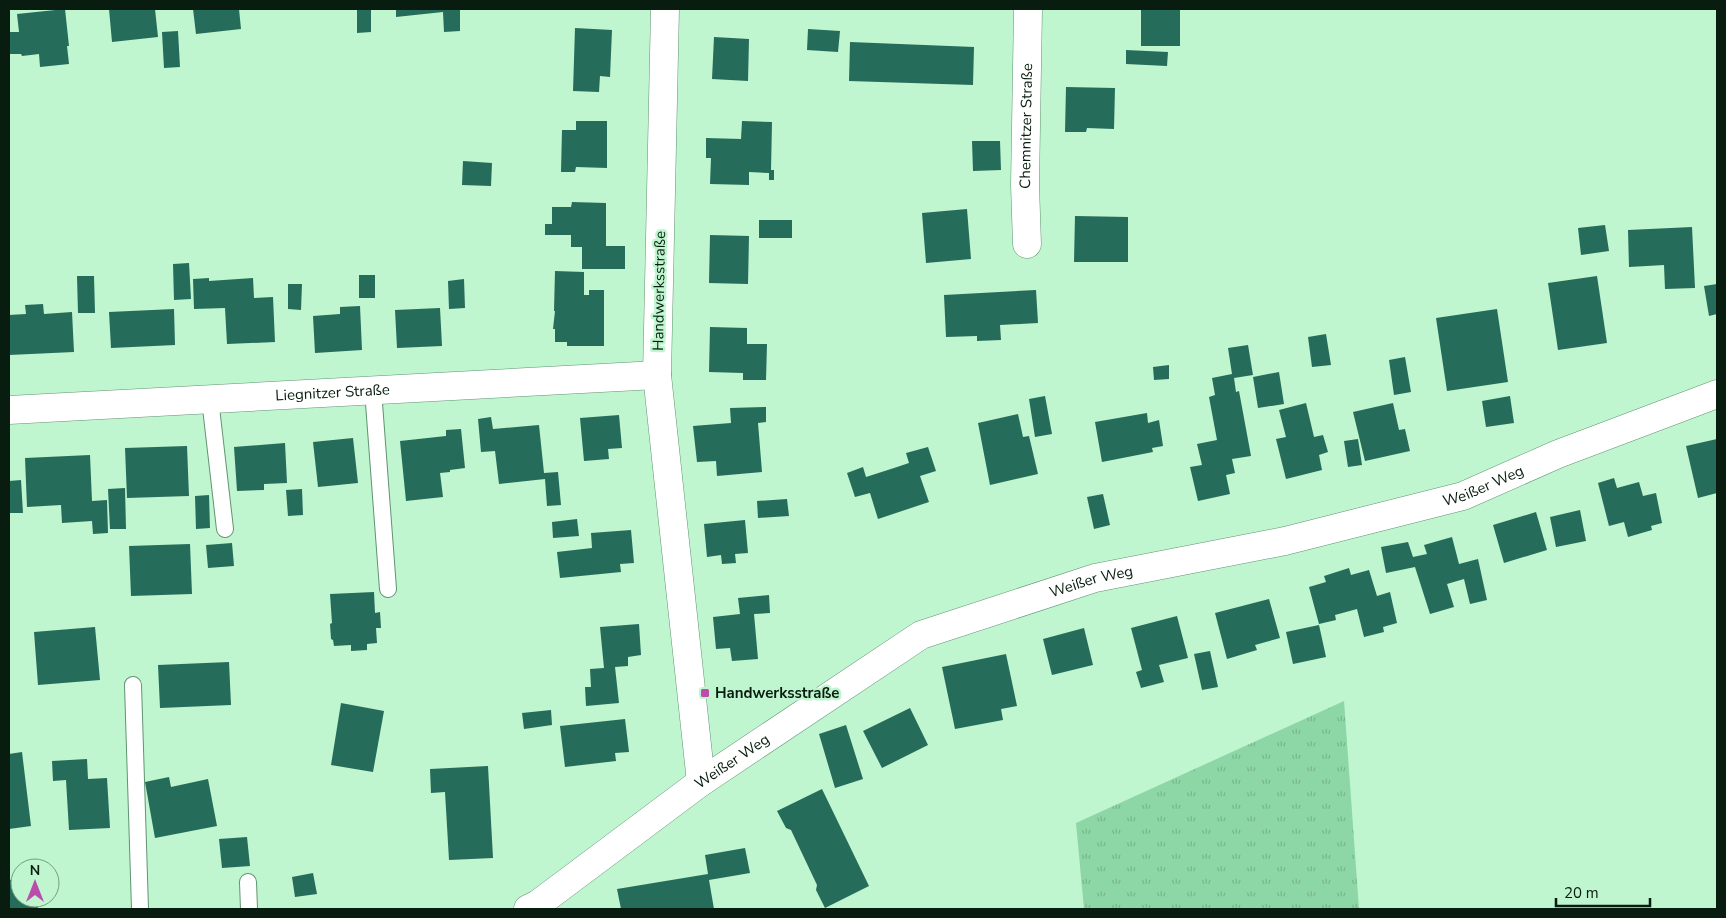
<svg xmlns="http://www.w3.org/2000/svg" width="1726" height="918" viewBox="0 0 1726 918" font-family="'Nunito Sans',sans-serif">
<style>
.grass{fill:url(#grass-tufts)}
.building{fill:#256c5b}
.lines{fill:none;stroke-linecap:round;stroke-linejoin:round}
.service-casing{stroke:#619472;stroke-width:18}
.minor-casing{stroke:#619472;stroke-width:29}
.service{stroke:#fff;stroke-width:16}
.minor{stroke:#fff;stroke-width:28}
.poi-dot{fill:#bb4ca9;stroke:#bff5cf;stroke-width:2}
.labels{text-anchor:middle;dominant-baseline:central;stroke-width:5;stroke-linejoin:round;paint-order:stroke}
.street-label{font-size:15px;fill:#081d10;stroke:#bff5cf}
.poi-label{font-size:15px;font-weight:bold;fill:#081d10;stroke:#bff5cf;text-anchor:start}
</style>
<defs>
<pattern id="grass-tufts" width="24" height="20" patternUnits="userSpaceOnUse" patternTransform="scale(1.25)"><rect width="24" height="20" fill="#8dd6a5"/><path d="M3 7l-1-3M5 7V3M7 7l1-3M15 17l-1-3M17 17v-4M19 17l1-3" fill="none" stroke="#78b78d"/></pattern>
</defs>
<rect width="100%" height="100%" fill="#bff5cf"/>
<path class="grass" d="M 1344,701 L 1359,909 L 1084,909 L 1076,823 Z"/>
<path class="building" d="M 65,9 L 69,46 L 67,46 L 69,64 L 40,67 L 39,54 L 22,56 L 21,54 L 9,54 L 9,32 L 19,32 L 17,14 Z
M 109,9 L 155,9 L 158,37 L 112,42 Z
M 193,9 L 239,9 L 241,29 L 196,34 Z
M 357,9 L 371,9 L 371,32 L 357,33 Z
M 396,9 L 460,9 L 460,31 L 444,32 L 443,12 L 396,17 Z
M 1141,9 L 1180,9 L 1180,46 L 1141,46 Z
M 575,28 L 612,30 L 610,77 L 600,76 L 599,92 L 573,91 Z
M 808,29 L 840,31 L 838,52 L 807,50 Z
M 178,31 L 180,67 L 164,68 L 162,32 Z
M 714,37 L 749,39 L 748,81 L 712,79 Z
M 850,42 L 974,47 L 973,85 L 849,81 Z
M 1126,50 L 1168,52 L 1167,66 L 1126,64 Z
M 1066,87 L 1115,88 L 1114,129 L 1087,128 L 1086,132 L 1065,132 Z
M 576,121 L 607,121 L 607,168 L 576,167 L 575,172 L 561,172 L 562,130 L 576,130 Z
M 742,121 L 772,122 L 771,170 L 774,170 L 774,180 L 769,180 L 769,173 L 749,172 L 749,185 L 710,184 L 711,158 L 706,158 L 706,138 L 741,139 Z
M 972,141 L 1000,141 L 1001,170 L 973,171 Z
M 463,161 L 492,163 L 491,186 L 462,185 Z
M 572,202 L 606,203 L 606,246 L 625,246 L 625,269 L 582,269 L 582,247 L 571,247 L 571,235 L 545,235 L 545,224 L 552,224 L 552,207 L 571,207 Z
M 967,209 L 971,259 L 926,263 L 922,213 Z
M 1075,216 L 1128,217 L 1128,262 L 1074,262 Z
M 759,220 L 792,220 L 792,238 L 759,238 Z
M 1605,225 L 1609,251 L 1581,255 L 1578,228 Z
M 1692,227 L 1695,288 L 1665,289 L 1664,265 L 1629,267 L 1628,230 Z
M 710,235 L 749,236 L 748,284 L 709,283 Z
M 189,263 L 191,299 L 174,300 L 173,264 Z
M 555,271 L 584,272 L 584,295 L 589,295 L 589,290 L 604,290 L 604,346 L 567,346 L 567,342 L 555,342 L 555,329 L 553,329 L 555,311 L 554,311 Z
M 359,275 L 375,275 L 375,298 L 359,298 Z
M 77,276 L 94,276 L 95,313 L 78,313 Z
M 1597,276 L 1607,343 L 1558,350 L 1548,283 Z
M 209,278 L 209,281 L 253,278 L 254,298 L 273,297 L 275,342 L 227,344 L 225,308 L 194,309 L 193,279 Z
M 464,279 L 465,308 L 449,309 L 448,281 Z
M 288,284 L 302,284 L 301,310 L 288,309 Z
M 1717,284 L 1717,314 L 1709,316 L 1704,286 Z
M 1036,290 L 1038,323 L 1000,325 L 1001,340 L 977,341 L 977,336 L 946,337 L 944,295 Z
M 43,304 L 44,314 L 72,312 L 74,352 L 9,355 L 9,315 L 26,314 L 25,305 Z
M 360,306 L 362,350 L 315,353 L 313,316 L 340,314 L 340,307 Z
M 440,308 L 442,346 L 397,348 L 395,310 Z
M 174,309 L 175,345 L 111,348 L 109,312 Z
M 1497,309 L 1508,382 L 1447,391 L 1436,318 Z
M 710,327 L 747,328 L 747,344 L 767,344 L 766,380 L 743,380 L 743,373 L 709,372 Z
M 1326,334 L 1331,365 L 1312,367 L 1308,337 Z
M 1248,345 L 1253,375 L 1234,378 L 1236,392 L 1239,391 L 1251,456 L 1232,459 L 1235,473 L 1226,475 L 1230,494 L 1198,501 L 1190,467 L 1202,465 L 1197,444 L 1217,440 L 1209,397 L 1215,395 L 1212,378 L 1232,374 L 1228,348 Z
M 1405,357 L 1411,392 L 1394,395 L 1389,360 Z
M 1169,365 L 1169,379 L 1154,380 L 1153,367 Z
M 1279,372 L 1284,404 L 1258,408 L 1253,377 Z
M 1045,396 L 1052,434 L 1035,437 L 1029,399 Z
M 1510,396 L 1514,423 L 1486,427 L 1482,401 Z
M 1306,403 L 1314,437 L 1323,435 L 1328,452 L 1319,455 L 1322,470 L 1286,479 L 1276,439 L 1286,437 L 1279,410 Z
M 1393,403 L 1399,430 L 1405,429 L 1410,451 L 1365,461 L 1353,412 Z
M 766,407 L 766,422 L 758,423 L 762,472 L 717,476 L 716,461 L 697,462 L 693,426 L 731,423 L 730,408 Z
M 1147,413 L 1148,423 L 1159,420 L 1163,446 L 1152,448 L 1153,452 L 1102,462 L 1095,422 Z
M 1018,414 L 1023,437 L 1029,436 L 1038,474 L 990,485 L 978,423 Z
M 619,415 L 622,448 L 608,449 L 609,459 L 584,461 L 580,418 Z
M 491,417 L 493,429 L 539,425 L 544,473 L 558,472 L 561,505 L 547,506 L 545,479 L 499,484 L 495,451 L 481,452 L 478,419 Z
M 461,429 L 465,468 L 450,470 L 450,472 L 440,473 L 443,497 L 406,501 L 400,441 L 446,436 L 446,430 Z
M 353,438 L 358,483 L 318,487 L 313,442 Z
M 1358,439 L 1362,465 L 1348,467 L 1344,441 Z
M 1717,439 L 1717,493 L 1698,498 L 1686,446 Z
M 285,443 L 287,483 L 264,484 L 264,490 L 237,491 L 234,447 Z
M 187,446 L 189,496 L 127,498 L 125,448 Z
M 928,447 L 936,471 L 920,476 L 929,502 L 878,519 L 870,493 L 855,497 L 847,473 L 863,467 L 866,477 L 894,468 L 909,463 L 906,453 Z
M 90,455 L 92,501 L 107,500 L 108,533 L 93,534 L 92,521 L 62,523 L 61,505 L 27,507 L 25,458 Z
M 1614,478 L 1617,488 L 1639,482 L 1643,496 L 1656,493 L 1662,523 L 1651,526 L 1652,530 L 1628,537 L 1624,522 L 1609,526 L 1598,483 Z
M 21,480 L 23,513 L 9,513 L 9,481 Z
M 125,488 L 126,529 L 110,529 L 108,489 Z
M 302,489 L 303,515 L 288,516 L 286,490 Z
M 1103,494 L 1110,525 L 1094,529 L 1087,497 Z
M 209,495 L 210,528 L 196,529 L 195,496 Z
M 787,499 L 789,516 L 758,518 L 757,501 Z
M 1580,510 L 1586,541 L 1556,547 L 1550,517 Z
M 1536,512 L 1547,550 L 1504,563 L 1493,525 Z
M 577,519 L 579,536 L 553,538 L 552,522 Z
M 745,520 L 748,553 L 735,554 L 736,563 L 722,564 L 721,555 L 707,557 L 704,524 Z
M 631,530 L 634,563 L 620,564 L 621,572 L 560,578 L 557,552 L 592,548 L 591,533 Z
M 1452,537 L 1459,564 L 1478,559 L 1487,600 L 1470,604 L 1464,579 L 1447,584 L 1454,607 L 1430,614 L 1415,567 L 1386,573 L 1381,547 L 1408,542 L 1413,557 L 1427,554 L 1424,545 Z
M 232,543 L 234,566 L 208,568 L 206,545 Z
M 190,544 L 192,594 L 131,596 L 129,546 Z
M 1349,568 L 1351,575 L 1369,570 L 1377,596 L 1390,592 L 1397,623 L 1383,627 L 1384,632 L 1364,637 L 1357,609 L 1335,615 L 1336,620 L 1319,624 L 1309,587 L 1326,582 L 1324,576 Z
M 374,592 L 375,613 L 380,612 L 381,628 L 376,628 L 377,643 L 367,644 L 367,650 L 351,651 L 351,645 L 334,646 L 333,640 L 331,639 L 330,624 L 332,623 L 330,594 Z
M 769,595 L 770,613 L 754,614 L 758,659 L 732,661 L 730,648 L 716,649 L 713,617 L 740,614 L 738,598 Z
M 1269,599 L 1280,638 L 1255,645 L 1257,650 L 1227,659 L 1215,613 Z
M 1177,616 L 1188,658 L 1159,665 L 1164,682 L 1141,688 L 1136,672 L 1142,670 L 1131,628 Z
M 639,624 L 641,655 L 628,657 L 628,666 L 615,667 L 619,703 L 586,706 L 585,687 L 591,687 L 590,669 L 604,668 L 600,627 Z
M 1319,625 L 1326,657 L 1293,664 L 1286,632 Z
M 95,627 L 100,680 L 38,685 L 34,632 Z
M 1084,628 L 1093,665 L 1052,675 L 1043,639 Z
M 1210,651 L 1218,687 L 1202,690 L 1194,654 Z
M 1006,654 L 1017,706 L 1001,709 L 1003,720 L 955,729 L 942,667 Z
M 229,662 L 231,705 L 160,708 L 158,665 Z
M 341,703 L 384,711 L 373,772 L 331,765 Z
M 910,708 L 928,745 L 882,768 L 863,731 Z
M 551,710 L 552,725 L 524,729 L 522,713 Z
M 625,719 L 629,752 L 615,753 L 616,761 L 565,767 L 560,726 Z
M 846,725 L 863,779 L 835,788 L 819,734 Z
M 22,752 L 31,826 L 9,829 L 9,754 Z
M 87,759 L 88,779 L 107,778 L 110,828 L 69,830 L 66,780 L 53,781 L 52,761 Z
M 488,766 L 493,858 L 449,860 L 445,792 L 431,793 L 430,769 Z
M 169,777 L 171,787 L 208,779 L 217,826 L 155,838 L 145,782 Z
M 822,789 L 869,886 L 825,908 L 816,890 L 817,885 L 791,830 L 786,828 L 777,811 Z
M 247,837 L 250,866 L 222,868 L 219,839 Z
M 745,848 L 750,873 L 709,880 L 714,909 L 621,909 L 617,889 L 708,874 L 705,855 Z
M 313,873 L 317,894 L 295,897 L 292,877 Z
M 20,879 L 20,898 L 37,898 L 38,909 L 9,909 L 9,880 Z"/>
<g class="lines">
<defs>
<path id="service" d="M 373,390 L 388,589
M 210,399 L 225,529
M 133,685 L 140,909
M 248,882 L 249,909"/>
<g id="minor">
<path d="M 665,9 L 657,375 L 701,782"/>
<path id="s1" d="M 1027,244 L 1025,185 L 1028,9"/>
<path id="s2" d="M 9,410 L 657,375"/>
<path id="s3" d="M 528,909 L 538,904 L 701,782 L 921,635 L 1095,578 L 1285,541 L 1463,496 L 1558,454 L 1717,394"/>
</g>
</defs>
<use href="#service" class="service-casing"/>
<use href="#minor" class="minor-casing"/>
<use href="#service" class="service"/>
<use href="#minor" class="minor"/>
</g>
<rect class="poi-dot" x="700" y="688" width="10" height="10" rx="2.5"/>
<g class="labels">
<g class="street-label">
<text stroke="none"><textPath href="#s1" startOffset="118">Chemnitzer Straße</textPath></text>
<text transform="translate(659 291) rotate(-89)">Handwerksstraße</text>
<text stroke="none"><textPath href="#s2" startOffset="324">Liegnitzer Straße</textPath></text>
<text stroke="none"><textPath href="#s3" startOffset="1062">Weißer Weg</textPath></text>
<text stroke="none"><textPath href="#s3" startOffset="658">Weißer Weg</textPath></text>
<text stroke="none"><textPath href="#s3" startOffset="252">Weißer Weg</textPath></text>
</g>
<g class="poi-label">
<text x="715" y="693">Handwerksstraße</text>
</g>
</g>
<rect width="1726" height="918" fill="none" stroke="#081d10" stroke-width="20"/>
<g transform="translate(35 883)"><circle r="24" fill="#bff5cf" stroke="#769f83"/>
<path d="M0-4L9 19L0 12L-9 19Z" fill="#bb4ca9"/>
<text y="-8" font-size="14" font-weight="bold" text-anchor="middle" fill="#081d10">N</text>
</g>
<path d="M1556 898v8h94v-8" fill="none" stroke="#081d10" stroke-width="2.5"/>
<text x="1564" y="898" font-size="15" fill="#081d10" stroke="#bff5cf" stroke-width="4" paint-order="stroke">20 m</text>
</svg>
